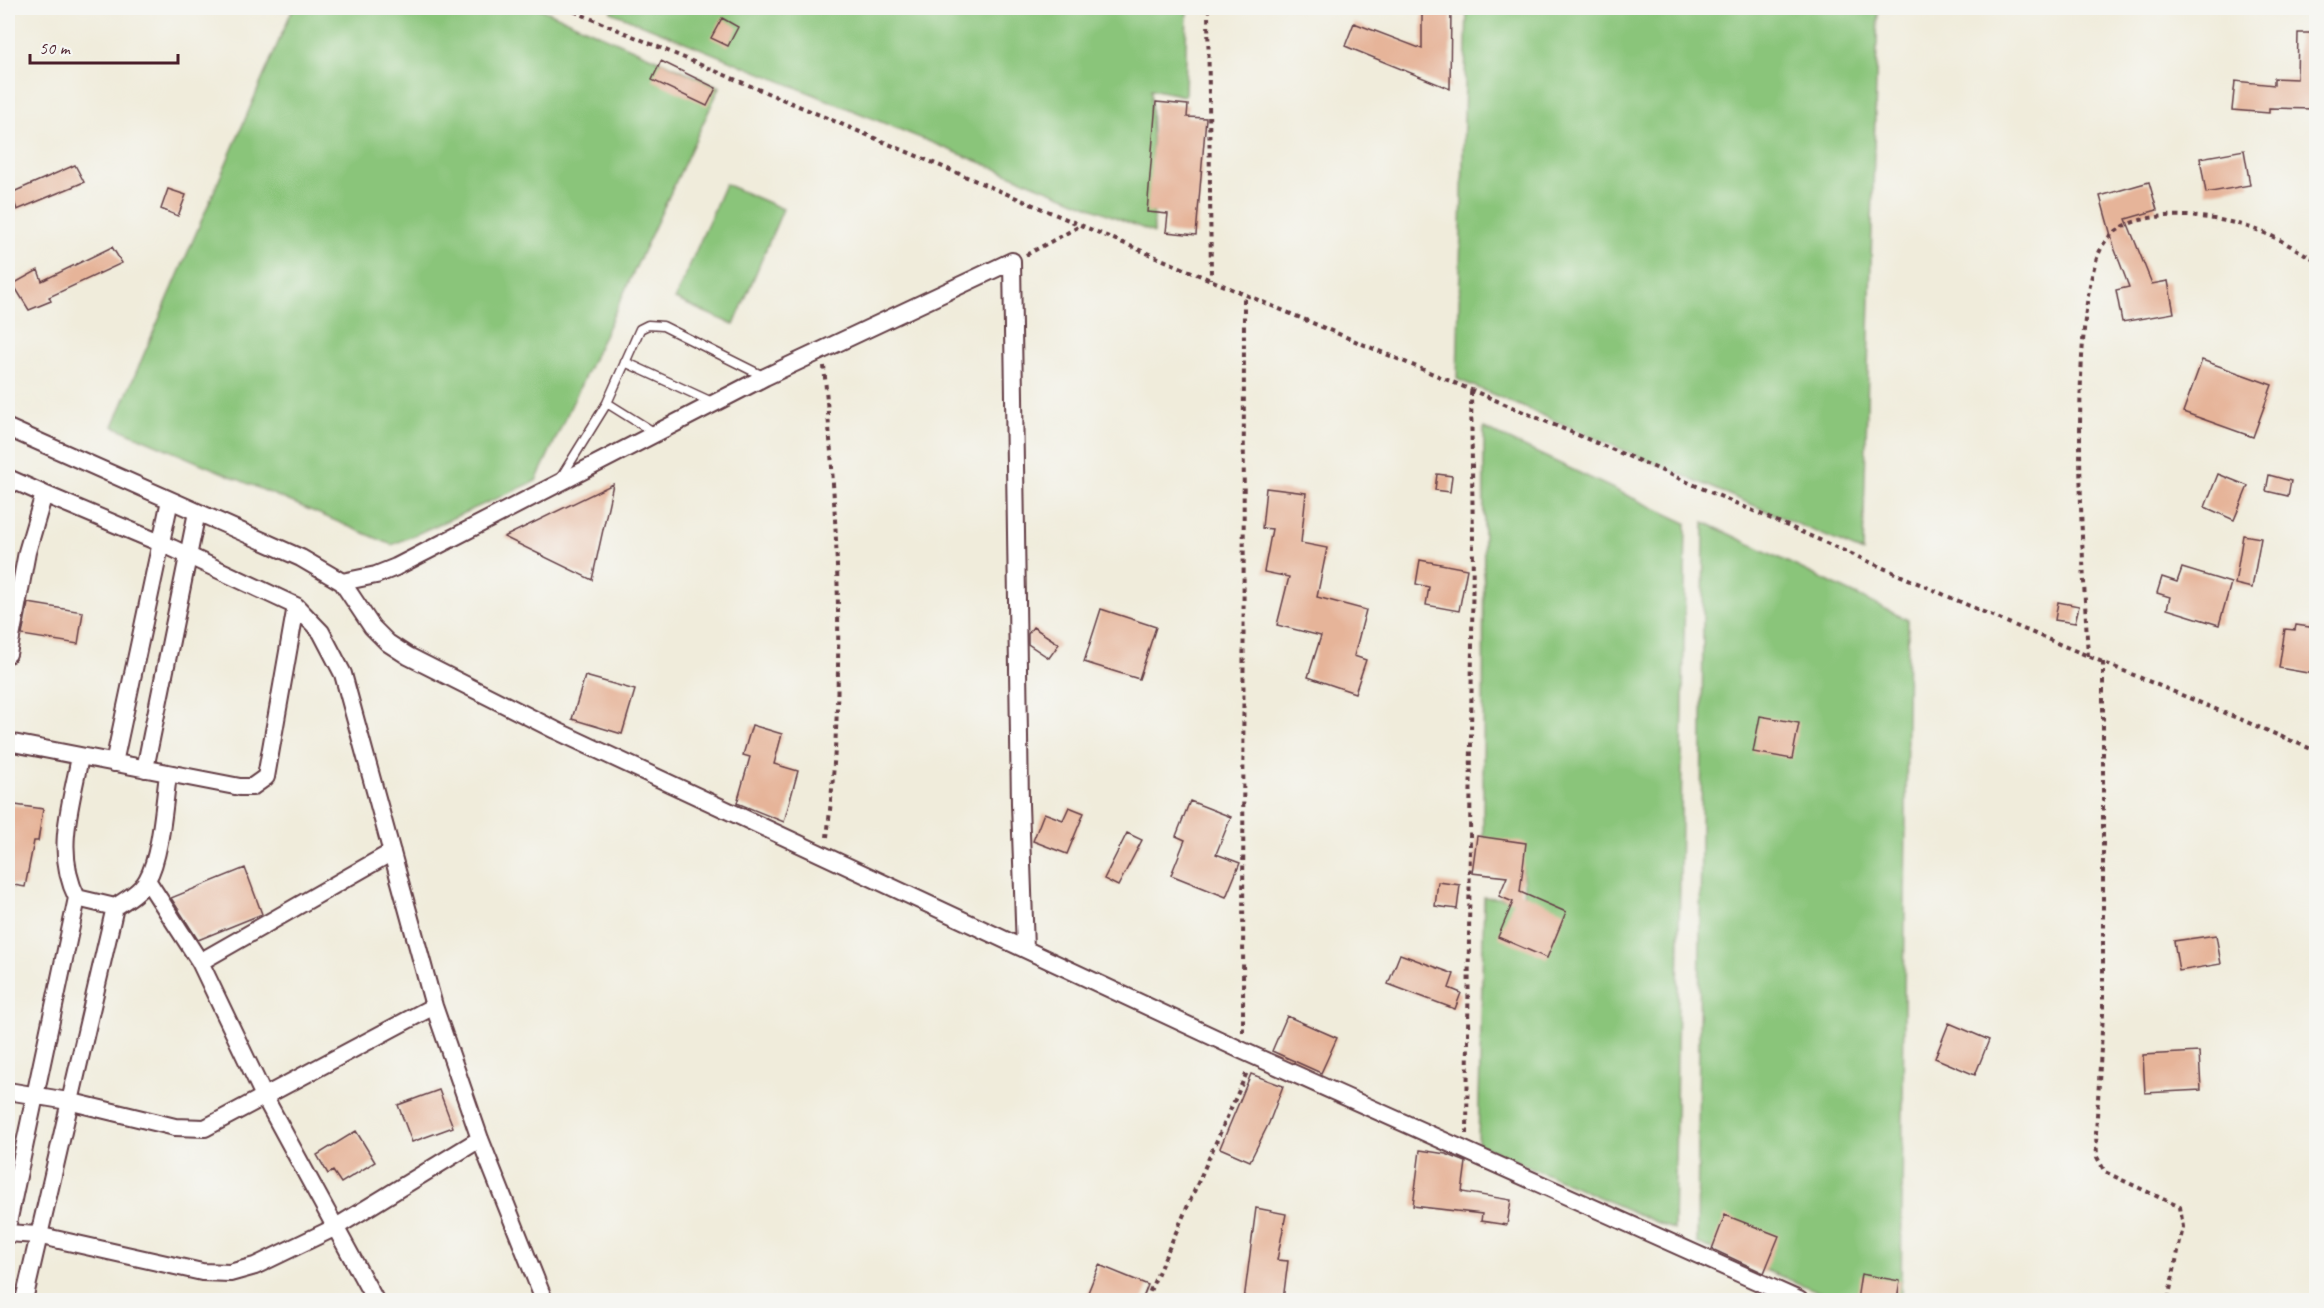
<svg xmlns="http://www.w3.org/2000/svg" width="2324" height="1308" viewBox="0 0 2324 1308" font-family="Caveat,sans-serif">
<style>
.green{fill:#8ac57a;stroke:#6a7252;stroke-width:1.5}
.building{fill:#e6b499}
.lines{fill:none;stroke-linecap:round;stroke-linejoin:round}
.service-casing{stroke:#633e45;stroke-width:11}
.minor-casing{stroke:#633e45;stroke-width:20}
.path{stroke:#633e45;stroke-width:4;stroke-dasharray:4.5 4.5;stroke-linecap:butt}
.service{stroke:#fff;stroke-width:8}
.minor{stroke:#fff;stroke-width:16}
</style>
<rect width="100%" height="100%" fill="#f6f6f2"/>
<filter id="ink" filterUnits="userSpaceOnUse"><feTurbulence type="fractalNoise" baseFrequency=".0167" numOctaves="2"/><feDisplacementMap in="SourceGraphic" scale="12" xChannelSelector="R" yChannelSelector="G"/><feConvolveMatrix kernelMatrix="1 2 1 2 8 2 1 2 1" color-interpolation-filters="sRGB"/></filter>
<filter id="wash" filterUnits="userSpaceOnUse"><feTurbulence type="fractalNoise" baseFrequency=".008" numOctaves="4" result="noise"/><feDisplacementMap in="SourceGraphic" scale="24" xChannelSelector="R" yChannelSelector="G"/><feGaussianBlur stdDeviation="1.35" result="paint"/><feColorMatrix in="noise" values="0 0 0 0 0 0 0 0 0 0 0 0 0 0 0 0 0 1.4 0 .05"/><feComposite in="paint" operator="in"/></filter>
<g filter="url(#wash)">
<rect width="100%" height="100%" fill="#f0ecdb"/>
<path class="green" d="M 293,8 L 539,8 L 720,87 L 536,481 L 392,545 L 113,426 Z
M 614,8 L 1187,8 L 1185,96 L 1151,89 L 1154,233 L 611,12 Z
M 1467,8 L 1878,8 L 1863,552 L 1457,379 Z
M 725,184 L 783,209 L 734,325 L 675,299 Z
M 1484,428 L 1686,523 L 1674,1230 L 1478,1144 L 1484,897 L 1525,900 L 1521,848 L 1483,837 Z
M 1704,522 L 1908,620 L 1901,1300 L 1840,1300 L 1697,1243 Z"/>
<g id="blocks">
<path class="building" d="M 1422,8 L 1451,8 L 1450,89 L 1345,46 L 1354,23 L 1422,49 Z
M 722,18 L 738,27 L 728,46 L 711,38 Z
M 2298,33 L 2316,33 L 2316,109 L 2269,108 L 2269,113 L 2232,110 L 2235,81 L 2274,85 L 2274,78 L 2297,79 Z
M 661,61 L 716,88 L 707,106 L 652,80 Z
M 1156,102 L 1188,105 L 1187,117 L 1206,118 L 1196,235 L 1166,232 L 1168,214 L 1147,212 Z
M 2244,150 L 2250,185 L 2206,193 L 2200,158 Z
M 75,165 L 84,182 L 17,210 L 11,193 Z
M 2149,182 L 2157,210 L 2126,219 L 2152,284 L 2168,281 L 2174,313 L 2122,322 L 2116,290 L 2129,287 L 2115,250 L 2100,196 Z
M 168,189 L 186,195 L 178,216 L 161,209 Z
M 112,247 L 122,263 L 49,297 L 51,301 L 29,310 L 13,284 L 38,270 L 42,281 Z
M 2202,360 L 2272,385 L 2253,437 L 2183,412 Z
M 1437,474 L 1452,476 L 1450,492 L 1435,490 Z
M 2218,474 L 2248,486 L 2234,520 L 2205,507 Z
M 2269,475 L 2291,481 L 2288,496 L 2266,491 Z
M 613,484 L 592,580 L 504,537 Z
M 1266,488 L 1306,493 L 1301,543 L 1327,548 L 1317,597 L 1366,610 L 1354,656 L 1366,660 L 1355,693 L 1308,677 L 1321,636 L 1277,625 L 1289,577 L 1264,572 L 1272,529 L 1262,528 Z
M 2243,535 L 2261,538 L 2252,588 L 2235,584 Z
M 1420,560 L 1467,569 L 1459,611 L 1426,605 L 1429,587 L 1416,584 Z
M 2182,568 L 2231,583 L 2219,625 L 2167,609 L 2170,597 L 2157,593 L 2162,577 L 2177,582 Z
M 2058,602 L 2079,606 L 2075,623 L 2055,620 Z
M 28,603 L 83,612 L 78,644 L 22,635 Z
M 1101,609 L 1156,627 L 1139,679 L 1084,662 Z
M 2296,625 L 2316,628 L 2314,674 L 2279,668 L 2285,629 L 2295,630 Z
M 1033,627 L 1059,644 L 1049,658 L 1028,644 L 1028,634 Z
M 585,676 L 635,690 L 622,734 L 572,719 Z
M 1760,716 L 1799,723 L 1792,759 L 1753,752 Z
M 752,725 L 782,734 L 774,764 L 798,771 L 784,822 L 737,803 L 750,757 L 743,755 Z
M 1190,801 L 1231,817 L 1216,854 L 1240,863 L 1226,897 L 1171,875 L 1185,840 L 1176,836 Z
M 8,804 L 43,809 L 38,841 L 34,841 L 25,887 L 8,884 Z
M 1069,807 L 1084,813 L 1067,854 L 1033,841 L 1044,813 L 1063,820 Z
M 1127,833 L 1142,840 L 1118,886 L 1104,879 Z
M 1477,836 L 1526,843 L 1520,892 L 1566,912 L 1547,958 L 1498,937 L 1513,902 L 1499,896 L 1507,877 L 1472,873 Z
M 245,868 L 262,914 L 198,940 L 171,898 Z
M 1438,882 L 1460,885 L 1457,909 L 1435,906 Z
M 2216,935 L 2221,964 L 2179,971 L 2174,941 Z
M 1400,954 L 1454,974 L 1449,988 L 1461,993 L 1455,1009 L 1388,984 Z
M 1287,1016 L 1337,1038 L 1321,1073 L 1272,1051 Z
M 1949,1023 L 1989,1040 L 1975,1075 L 1935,1058 Z
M 2199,1052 L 2201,1090 L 2145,1093 L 2143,1055 Z
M 1251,1074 L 1283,1086 L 1269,1123 L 1250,1161 L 1220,1148 Z
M 439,1090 L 453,1127 L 412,1142 L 398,1105 Z
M 356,1131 L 375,1162 L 341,1183 L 333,1171 L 328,1174 L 317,1155 Z
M 1420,1150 L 1446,1154 L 1466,1162 L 1462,1192 L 1511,1200 L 1507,1225 L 1481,1221 L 1482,1214 L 1413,1206 Z
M 1256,1208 L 1286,1214 L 1277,1260 L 1288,1261 L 1283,1300 L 1244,1300 Z
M 1725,1215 L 1779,1236 L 1764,1273 L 1712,1249 Z
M 1099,1265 L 1148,1285 L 1142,1300 L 1085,1300 Z
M 1861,1274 L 1900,1281 L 1897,1300 L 1857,1300 Z"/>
</g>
</g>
<g filter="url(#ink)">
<use href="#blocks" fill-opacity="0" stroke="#633e45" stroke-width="1.5"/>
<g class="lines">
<defs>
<path id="service" d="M 625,362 L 714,403
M 607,403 L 655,433
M 560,479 L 607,403 L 640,329 L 648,325 L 663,326 L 765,377"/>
<path id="minor" d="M 8,428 L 301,558 L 342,582 L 372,627 L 388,643 L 408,656 L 555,730 L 1241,1050 L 1799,1300
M 8,478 L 44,494
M 342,582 L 376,575 L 396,567 L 765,377 L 1012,261 L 1020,804 L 1025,949
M 8,654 L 27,552 L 44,494 L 172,548 L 296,606 L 321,632 L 343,674 L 434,1006 L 480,1139 L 544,1300
M 8,742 L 240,787 L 252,787 L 266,777 L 296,606
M 114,763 L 170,500
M 145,769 L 197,512
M 147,880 L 200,962 L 264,1096 L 375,1300
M 77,898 L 115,907
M 200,962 L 392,852
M 8,1091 L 68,1101 L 175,1127 L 205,1128 L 434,1006
M 8,1223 L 77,898 C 54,852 71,805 80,757
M 8,1233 L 37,1235 L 202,1272 L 230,1273 L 255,1266 L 336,1227 L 480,1139
M 24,1300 L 115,907 C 126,900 140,892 147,880 C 161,856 164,803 168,775"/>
</defs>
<use href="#service" class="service-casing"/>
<use href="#minor" class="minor-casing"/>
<path class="path" d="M 566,8 L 1642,462 L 2004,621 L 2316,751
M 1208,8 L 1211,279
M 1026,255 L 1080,226
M 824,366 C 838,524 846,680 827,837
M 2088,656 C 2084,582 2064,285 2108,238 C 2139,205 2213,215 2251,228 C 2274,235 2295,249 2316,260
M 2103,662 L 2103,1014 L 2096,1133 L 2097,1157 L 2105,1172 L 2180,1207 L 2183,1227 L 2168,1300
M 1243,1032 L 1244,294
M 1467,1134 L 1473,542 L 1471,390
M 1146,1300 L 1248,1070"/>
<use href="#service" class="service"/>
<use href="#minor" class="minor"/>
</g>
</g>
<rect width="2324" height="1308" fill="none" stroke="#f6f6f2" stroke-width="30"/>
<path d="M30 54v9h148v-9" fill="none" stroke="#4a1f2b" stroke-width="3"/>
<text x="39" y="54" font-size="18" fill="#4a1f2b" stroke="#f6f6f2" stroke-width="4.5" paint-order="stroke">50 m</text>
</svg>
